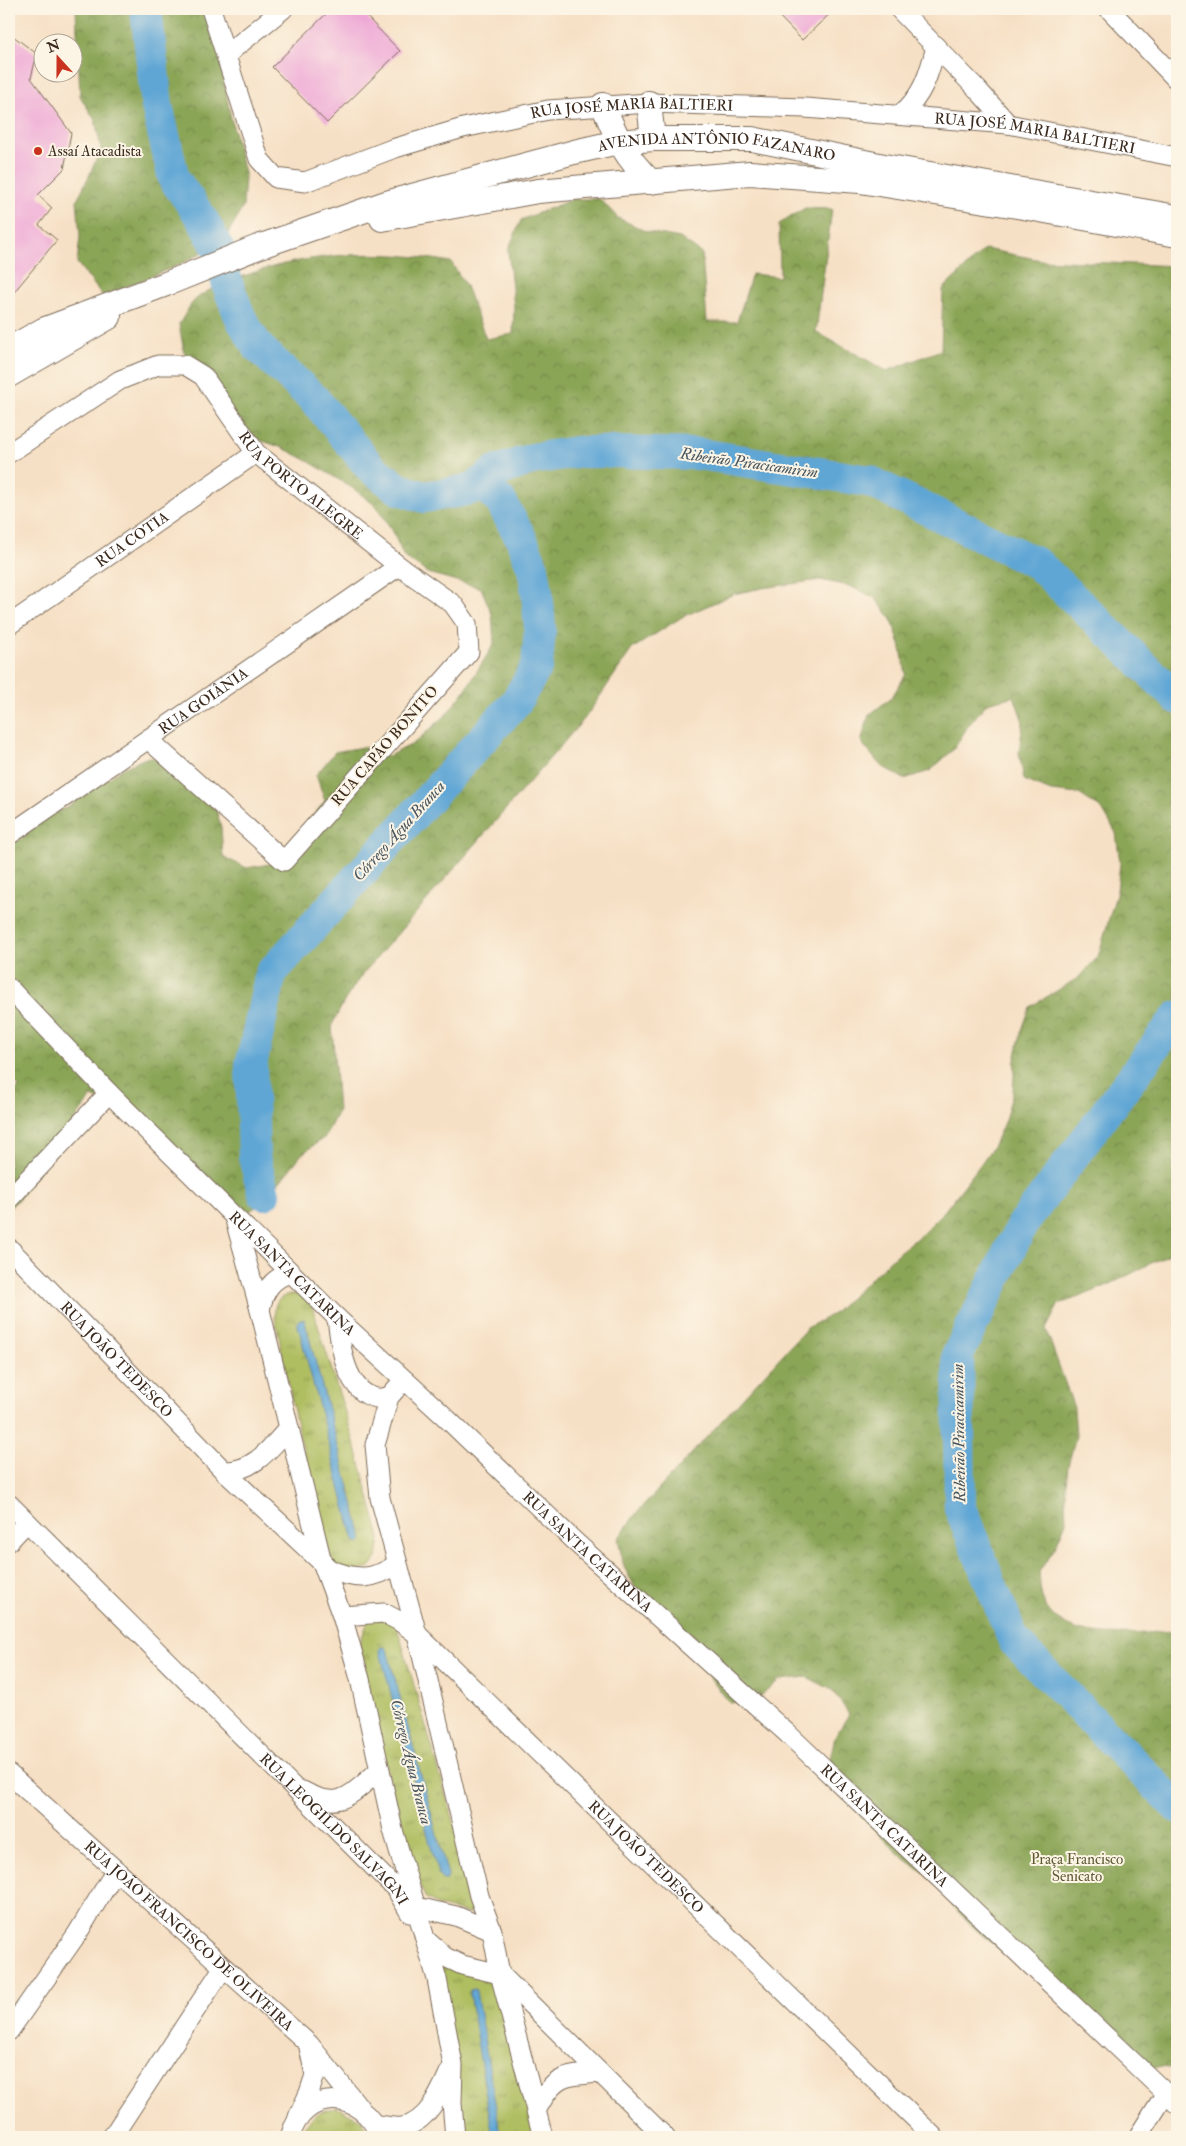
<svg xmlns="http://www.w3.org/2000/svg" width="1186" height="2146" viewBox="0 0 1186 2146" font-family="'IM FELL Double Pica',serif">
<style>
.grass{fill:url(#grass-tufts);stroke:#757440}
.forest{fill:url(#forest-crowns);stroke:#63683a}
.water{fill:#5fa6d5;stroke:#4d687a}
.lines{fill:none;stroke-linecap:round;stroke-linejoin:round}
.river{stroke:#5fa6d5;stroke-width:32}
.building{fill:#eea8d6}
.minor-casing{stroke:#7c6a58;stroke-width:21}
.major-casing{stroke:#7c6a58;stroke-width:26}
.minor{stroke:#fff;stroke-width:19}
.major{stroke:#fff;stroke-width:24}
.poi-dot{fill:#c8321e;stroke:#fcf5e5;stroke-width:2}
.labels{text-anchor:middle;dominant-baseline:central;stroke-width:4;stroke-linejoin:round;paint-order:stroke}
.street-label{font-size:15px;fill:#3b2a1e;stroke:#fcf5e5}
.poi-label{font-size:15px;fill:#3b2a1e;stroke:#fcf5e5;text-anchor:start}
.park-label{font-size:15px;fill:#5e5632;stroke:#fcf5e5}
.water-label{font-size:16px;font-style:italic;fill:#48555e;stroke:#fcf5e5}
</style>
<defs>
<pattern id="grass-tufts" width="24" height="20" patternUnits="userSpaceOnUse" patternTransform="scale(1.25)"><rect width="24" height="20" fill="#afbe61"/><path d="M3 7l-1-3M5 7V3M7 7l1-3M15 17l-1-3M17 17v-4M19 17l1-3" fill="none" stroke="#909b4f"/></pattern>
<pattern id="forest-crowns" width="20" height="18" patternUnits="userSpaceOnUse" patternTransform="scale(1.25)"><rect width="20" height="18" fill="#8ba557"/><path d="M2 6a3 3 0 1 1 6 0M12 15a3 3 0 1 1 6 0" fill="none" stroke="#738747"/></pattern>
</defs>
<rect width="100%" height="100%" fill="#fcf5e5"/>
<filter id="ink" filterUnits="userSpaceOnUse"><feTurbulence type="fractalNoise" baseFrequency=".02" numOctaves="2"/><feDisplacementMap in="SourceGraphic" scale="10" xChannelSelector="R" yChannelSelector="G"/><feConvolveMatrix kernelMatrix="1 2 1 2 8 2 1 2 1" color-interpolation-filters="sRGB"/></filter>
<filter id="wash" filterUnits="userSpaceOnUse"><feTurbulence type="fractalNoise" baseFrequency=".0096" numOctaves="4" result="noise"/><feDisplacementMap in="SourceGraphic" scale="20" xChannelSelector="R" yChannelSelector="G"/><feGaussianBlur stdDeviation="1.12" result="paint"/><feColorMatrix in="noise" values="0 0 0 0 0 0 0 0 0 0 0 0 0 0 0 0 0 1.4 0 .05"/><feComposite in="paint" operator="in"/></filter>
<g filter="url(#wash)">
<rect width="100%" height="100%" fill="#f6e0c5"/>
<path class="grass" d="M 291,1294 L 299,1294 L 311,1303 L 356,1448 L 380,1538 L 377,1558 L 370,1567 L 357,1571 L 333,1567 L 296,1421 L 275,1318 C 274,1303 276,1298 291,1294 Z
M 370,1616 L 395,1620 L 476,1898 L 479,1916 L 439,1906 L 425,1897 L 418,1880 L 413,1858 L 403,1839 L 359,1645 Z
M 444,1966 L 500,1980 L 540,2137 L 462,2137 L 432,1969 Z
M 338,2108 L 361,2119 L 370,2137 L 298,2137 L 299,2133 C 312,2117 316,2110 338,2108 Z"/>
<path class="forest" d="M 76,9 L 210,9 L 231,118 L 245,177 L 243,207 L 229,232 L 208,249 L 181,264 L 103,296 L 77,263 L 80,236 L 77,200 L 90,174 L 101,148 L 95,120 L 80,96 Z
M 573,199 L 600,199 L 618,218 L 648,232 L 680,238 L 702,254 L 707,322 L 737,322 L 752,274 L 780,277 L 779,224 L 805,208 L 832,209 L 816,332 L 887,371 L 941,350 L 943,289 L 985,249 L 1041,260 L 1177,266 L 1177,1247 C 1168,1257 1156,1260 1144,1267 C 1116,1282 1090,1294 1059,1304 L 1046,1329 L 1074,1408 L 1076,1436 L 1068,1466 L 1065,1495 L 1066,1522 L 1055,1548 L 1039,1572 C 1040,1581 1040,1595 1044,1603 C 1066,1647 1137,1632 1177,1631 L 1177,2068 L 1175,2068 L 1148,2067 L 982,1935 L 961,1915 L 926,1874 L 901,1856 L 859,1814 L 828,1767 L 835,1737 L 849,1714 L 832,1690 L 807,1677 L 779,1680 L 758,1699 L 730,1703 L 713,1682 L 697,1656 L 637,1591 L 624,1567 L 618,1539 L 635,1515 L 807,1328 L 833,1314 L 899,1252 L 922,1234 L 942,1214 L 977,1169 L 994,1145 L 1005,1120 L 1013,1092 L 1015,1060 L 1021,1033 L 1030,1007 L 1078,978 L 1098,957 L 1117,891 L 1120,863 L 1116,833 L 1102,809 L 1079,794 L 1051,791 L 1024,780 L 1019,753 L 1023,722 L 1014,696 L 987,703 L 968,726 L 954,749 L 930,771 L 904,779 L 880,765 L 861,742 L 869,715 L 892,697 L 906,674 L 900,644 L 891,618 L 874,597 L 849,586 L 820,580 L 762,588 L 734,594 L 682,617 L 632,649 L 585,718 L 361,976 L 345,1000 L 332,1025 L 338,1111 L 325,1137 L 302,1154 L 266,1199 L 245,1215 L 116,1106 L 91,1097 L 22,1195 L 9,1209 L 9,1103 L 19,1086 L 9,1077 L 9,849 L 44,819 L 69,806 L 123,768 L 148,757 L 178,764 L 214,801 L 221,827 L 223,857 L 247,868 L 275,863 L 325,801 L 316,775 L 335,752 L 362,747 L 388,756 L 413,744 L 444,717 L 464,692 L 494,644 L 492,614 L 481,588 L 428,573 L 404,557 L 392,530 L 376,506 L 354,489 L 308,461 L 283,448 L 257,439 L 197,379 L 184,352 L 179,324 C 184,317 189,305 196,299 C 210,288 227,282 244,276 C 309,252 382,249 451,262 L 466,286 L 486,339 L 513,334 L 514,307 L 508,250 L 521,220 Z"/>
<path class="water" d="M 300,1319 L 304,1319 L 305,1322 L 363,1540 L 360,1543 L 354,1541 L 297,1322 Z
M 385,1647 L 387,1649 L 448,1875 L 447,1880 L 442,1880 L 438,1874 L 380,1652 L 380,1648 Z
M 475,1989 L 476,1991 L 501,2137 L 493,2137 L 469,1993 L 470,1990 Z"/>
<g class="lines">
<path class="river" d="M 146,9 L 157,106 L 174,179 L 201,217 L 218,248 L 228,286 L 241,319 L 258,347 L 314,399 L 371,468 L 399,489 L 424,497 L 457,492 L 474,488 L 495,472 L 532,459 L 577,452 L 610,452 L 699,454 L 869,481 L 1038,564 L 1177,698
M 1177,1017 L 1022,1225 L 958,1354 L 960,1508 L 1014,1641 L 1177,1807
M 264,1194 L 254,1157 L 251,1065 L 271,973 L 516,702 L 537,666 L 540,628 L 537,592 L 533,568 L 521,538 L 501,502 L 482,482"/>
</g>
<g id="blocks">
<path class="building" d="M 331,9 L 359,9 L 400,51 L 327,123 L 272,67 Z
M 772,9 L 835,9 L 802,40 Z
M 9,33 L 37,54 L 31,78 L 71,133 L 64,169 L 38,195 L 52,208 L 39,225 L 57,240 L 9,298 Z"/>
</g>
</g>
<g filter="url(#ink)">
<use href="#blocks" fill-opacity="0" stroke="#7c6a58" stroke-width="1"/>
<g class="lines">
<defs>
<g id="minor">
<path id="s1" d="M 211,9 L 259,159 L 276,178 L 305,182 L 392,149 L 463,128 L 548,110 L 649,103 L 805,108 L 1008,124 L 1177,157"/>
<path d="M 899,9 L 977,89 L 1008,124"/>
<path d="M 1109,9 L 1177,80"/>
<path d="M 227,54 L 283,9"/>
<path d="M 901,114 C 923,96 929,74 936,47"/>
<path id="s2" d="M 9,453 L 120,380 L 158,365 L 185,365 L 203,376 L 256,453 L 399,566 L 453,604 L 467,624 L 469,652 L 284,861 L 148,739"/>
<path id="s3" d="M 9,625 L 256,453"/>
<path id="s4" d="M 9,835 L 399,566"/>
<path id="s5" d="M 9,988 L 109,1093 L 337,1318 L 442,1414 L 573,1540 L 788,1734 L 1177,2104"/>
<path d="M 9,1199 L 109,1093"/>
<path d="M 235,1220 L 260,1310 L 322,1562 L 342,1616 L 360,1679 L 393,1830 L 437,1979 L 453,2065 L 452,2103 L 455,2137"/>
<path id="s6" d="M 9,1248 L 224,1471 L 329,1569 C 355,1580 373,1581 397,1564"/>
<path d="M 260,1310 C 264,1291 271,1279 290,1273"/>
<path d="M 337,1318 C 340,1343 345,1393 377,1398 C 380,1399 385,1397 389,1397"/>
<path d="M 404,1380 L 389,1397 L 375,1445 L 380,1498 L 417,1634 L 479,1896 L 492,1931 L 500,1974 L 543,2137"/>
<path d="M 224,1471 C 254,1472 271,1447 289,1428"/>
<path id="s7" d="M 9,1504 L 396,1889 L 410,1913"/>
<path d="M 9,1541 L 27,1522"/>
<path id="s8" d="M 342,1616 L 384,1613 L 399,1621 L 417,1634 L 934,2137"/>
<path id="s9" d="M 9,1774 L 309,2044 L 359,2107"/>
<path d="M 303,1791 C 342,1812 350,1794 380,1770"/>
<path d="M 417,1907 L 456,1916 L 492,1931"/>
<path d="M 425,1939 L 445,1957 L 462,1965 L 500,1974 L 665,2137"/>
<path d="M 9,2031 L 77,1934 L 116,1870"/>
<path d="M 536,2111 C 554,2076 562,2076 600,2073"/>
<path d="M 298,2117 L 309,2093 L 315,2075 L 309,2048"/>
<path d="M 376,2125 C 384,2125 395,2128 403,2127 C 428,2122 440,2093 449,2073"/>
<path d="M 112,2137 L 223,1968"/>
<path d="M 290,2137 C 304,2087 363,2090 380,2137"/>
<path d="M 1138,2137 L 1166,2093"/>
</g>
<g id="major">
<path d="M 649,103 L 653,139"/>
<path d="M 603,105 C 617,138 624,156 651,182"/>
<path d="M 382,219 L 538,191 L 750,173 L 860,181 L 1023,207 L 1177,235"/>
<path id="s10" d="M 9,349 L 43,330 L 166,284 L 258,247 L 386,203 L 574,152 L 618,142 L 653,139 L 752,139 L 884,166 L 1177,217"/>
<path d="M 9,375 L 109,317"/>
</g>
</defs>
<use href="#minor" class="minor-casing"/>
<use href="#major" class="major-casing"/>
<use href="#minor" class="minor"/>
<use href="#major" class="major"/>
</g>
</g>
<circle class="poi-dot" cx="38" cy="151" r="5"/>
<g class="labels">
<g class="street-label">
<text stroke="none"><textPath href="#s1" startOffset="550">RUA JOSÉ MARIA BALTIERI</textPath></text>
<text stroke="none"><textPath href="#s1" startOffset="955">RUA JOSÉ MARIA BALTIERI</textPath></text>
<text stroke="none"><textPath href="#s10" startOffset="744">AVENIDA ANTÔNIO FAZANARO</textPath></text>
<text stroke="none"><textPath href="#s2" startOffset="370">RUA PORTO ALEGRE</textPath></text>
<text stroke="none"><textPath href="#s3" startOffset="150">RUA COTIA</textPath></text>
<text stroke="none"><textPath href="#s4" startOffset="236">RUA GOIÂNIA</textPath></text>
<text transform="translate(385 746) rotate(-49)">RUA CAPÃO BONITO</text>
<text stroke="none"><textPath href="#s5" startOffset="402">RUA SANTA CATARINA</textPath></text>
<text stroke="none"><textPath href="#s6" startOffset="155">RUA JOÃO TEDESCO</textPath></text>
<text stroke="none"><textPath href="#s5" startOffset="808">RUA SANTA CATARINA</textPath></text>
<text stroke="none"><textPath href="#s5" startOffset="1212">RUA SANTA CATARINA</textPath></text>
<text stroke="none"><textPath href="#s7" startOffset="460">RUA LEOGILDO SALVAGNI</textPath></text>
<text stroke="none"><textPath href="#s8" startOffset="401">RUA JOÃO TEDESCO</textPath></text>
<text stroke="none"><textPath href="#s9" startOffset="242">RUA JOÃO FRANCISCO DE OLIVEIRA</textPath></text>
</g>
<g class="poi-label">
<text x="48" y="151">Assaí Atacadista</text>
</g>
<g class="park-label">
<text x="1077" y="1859">Praça Francisco<tspan x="1077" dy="17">Senicato</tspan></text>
</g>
<g class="water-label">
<text transform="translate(749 463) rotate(8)">Ribeirão Piracicamirim</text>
<text transform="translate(399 831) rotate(-48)">Córrego Água Branca</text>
<text transform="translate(959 1433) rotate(-91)">Ribeirão Piracicamirim</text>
<text transform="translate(411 1762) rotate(76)">Córrego Água Branca</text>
</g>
</g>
<rect width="1186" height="2146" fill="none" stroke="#fcf5e5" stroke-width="30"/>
<g transform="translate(58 58) rotate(339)"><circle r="24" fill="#fcf5e5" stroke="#afa495"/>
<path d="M0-4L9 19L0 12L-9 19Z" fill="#c8321e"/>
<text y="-8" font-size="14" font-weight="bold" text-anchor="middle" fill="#3b2a1e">N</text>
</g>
</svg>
